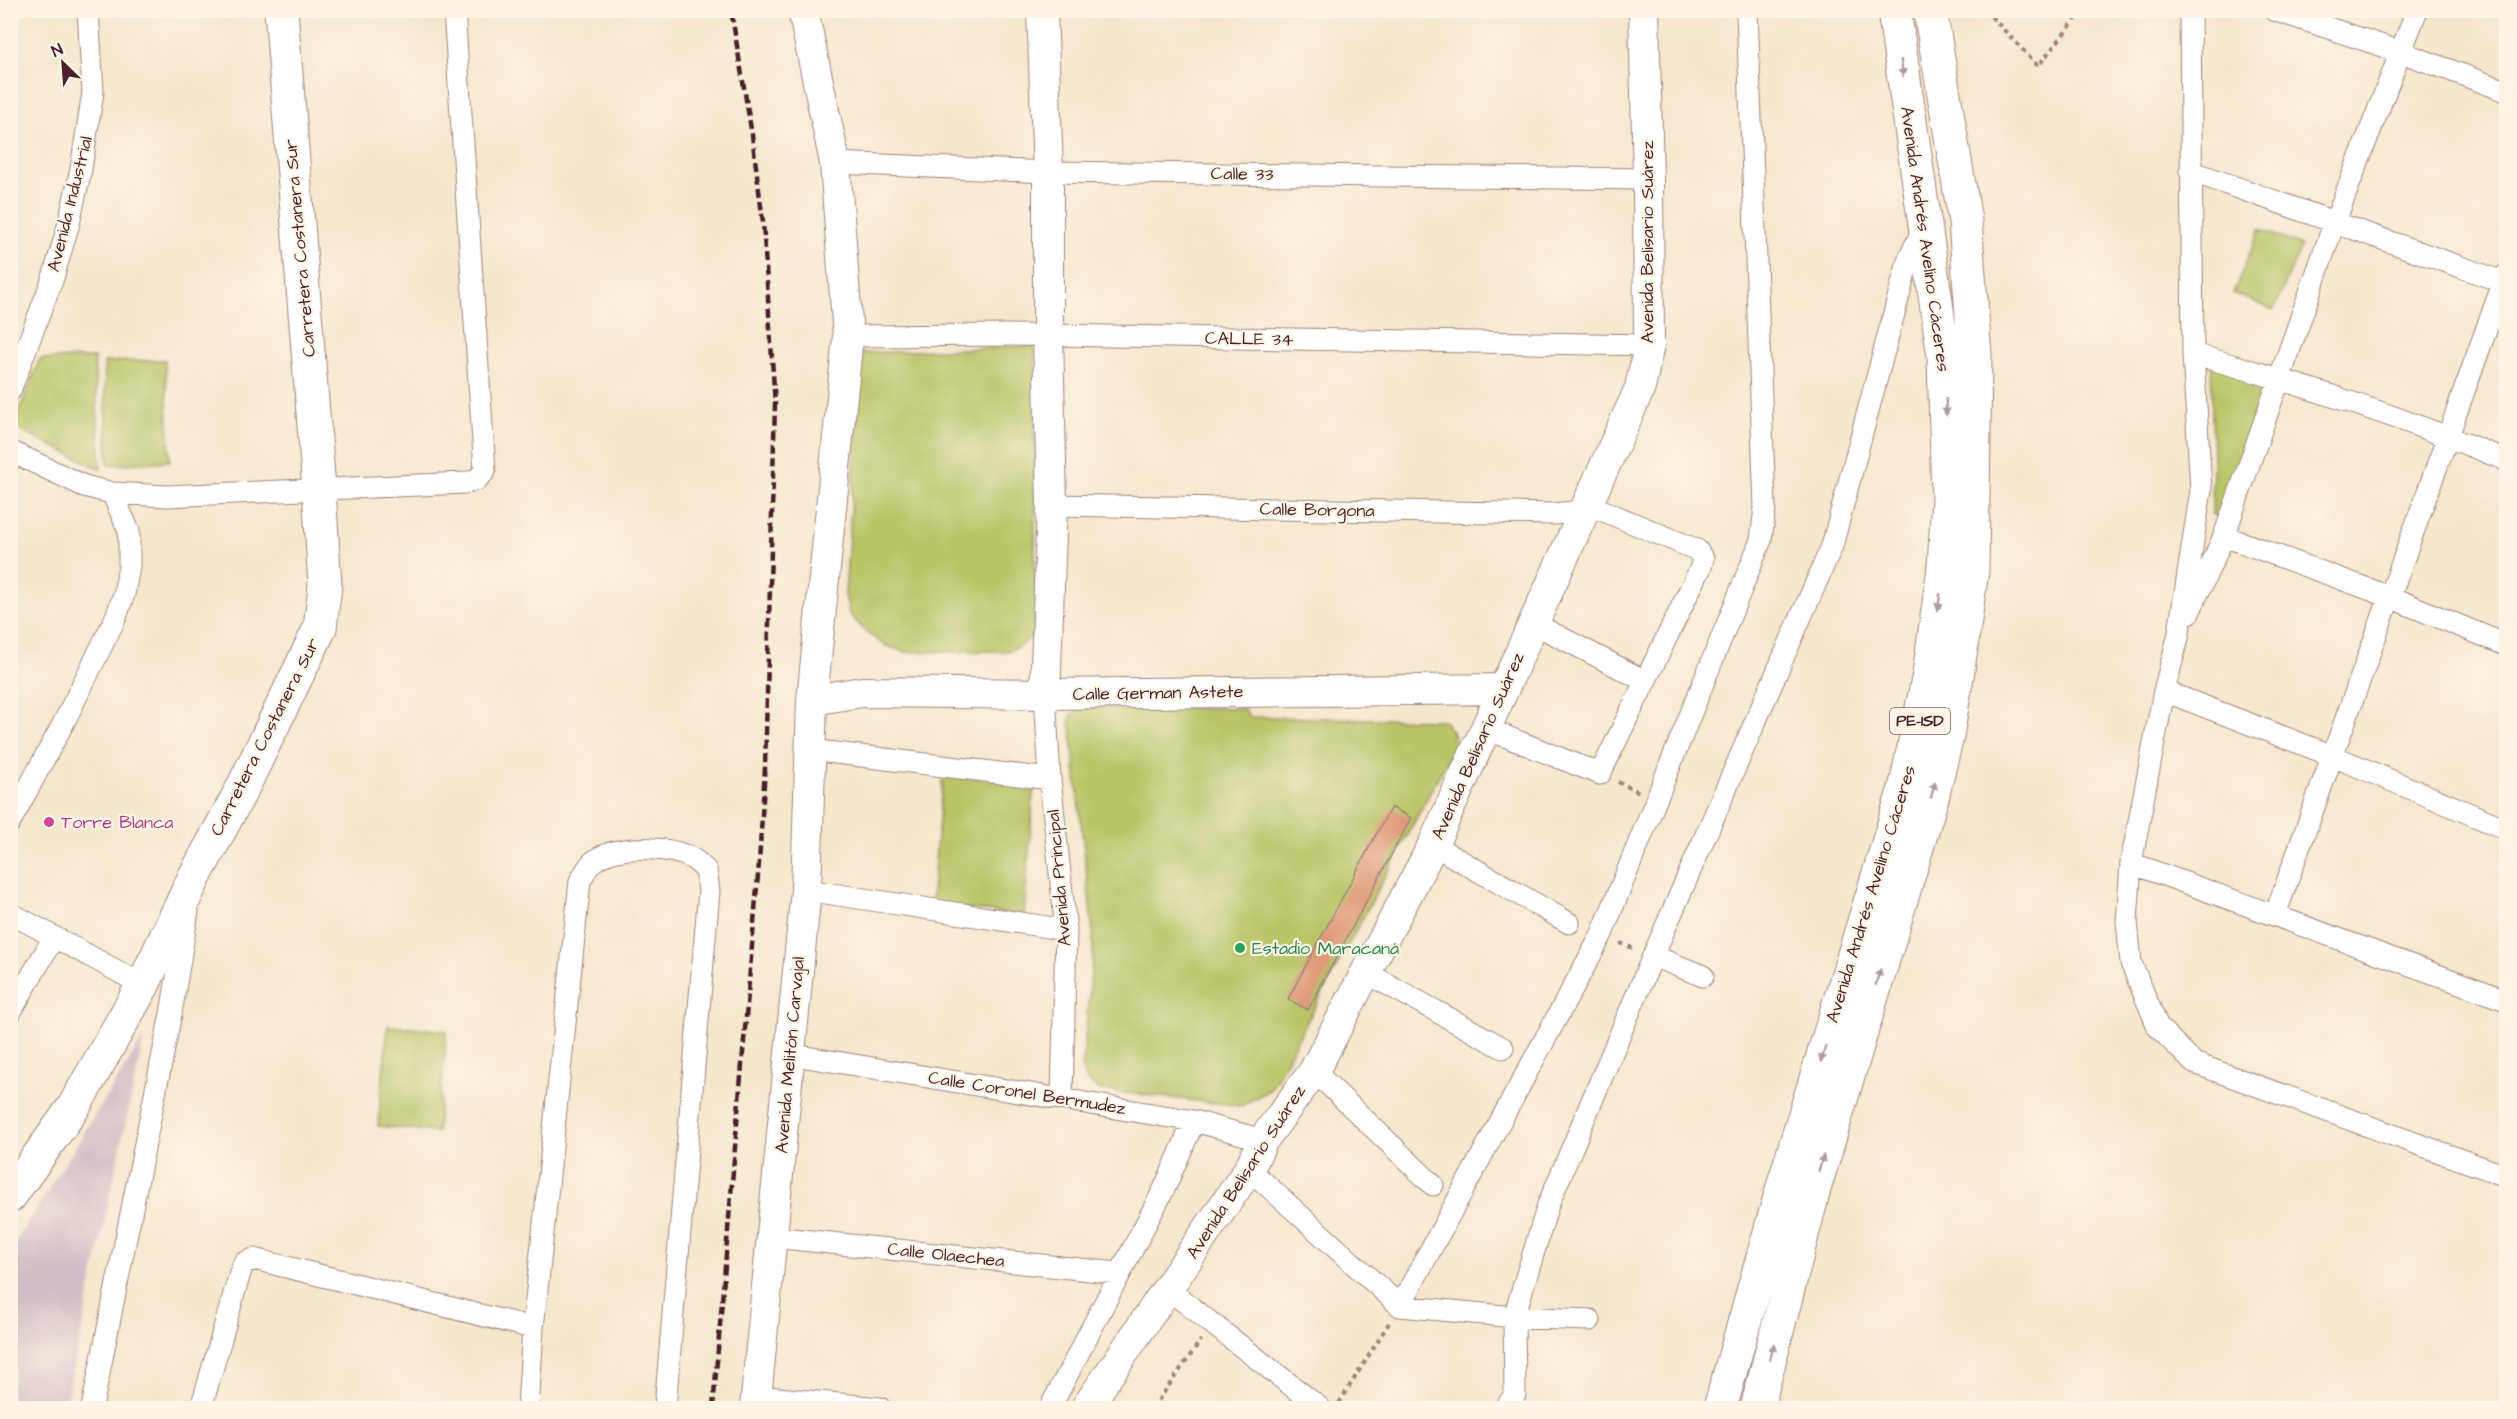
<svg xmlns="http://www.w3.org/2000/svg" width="2517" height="1419" viewBox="0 0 2517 1419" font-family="'Architects Daughter',sans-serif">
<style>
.industrial{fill:#d2bdc6}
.green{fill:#b8c466;stroke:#817248;stroke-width:1.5}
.building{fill:#e09a7a}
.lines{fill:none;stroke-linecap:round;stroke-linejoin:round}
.street-casing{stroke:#9f837c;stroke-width:23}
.secondary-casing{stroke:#9f837c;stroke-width:32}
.primary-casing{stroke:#9f837c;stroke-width:35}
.highway-casing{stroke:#9f837c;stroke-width:35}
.path{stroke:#9f837c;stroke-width:4;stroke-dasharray:4.5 4.5;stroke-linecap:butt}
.street{stroke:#fff;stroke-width:21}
.secondary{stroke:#fff;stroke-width:30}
.primary{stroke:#fff;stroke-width:33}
.highway{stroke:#fff;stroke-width:33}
.rail{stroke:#4a1f2b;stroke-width:4.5;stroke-dasharray:9 4.5;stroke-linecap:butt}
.oneway{fill:#ae9aa0}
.hotel-dot{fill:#d1479c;stroke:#fcf5e5;stroke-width:2}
.leisure-dot{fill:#2e9e5b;stroke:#fcf5e5;stroke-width:2}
.labels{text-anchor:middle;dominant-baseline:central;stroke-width:4.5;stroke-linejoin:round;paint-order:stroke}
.shield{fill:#fcf5e5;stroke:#7f5f63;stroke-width:1.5}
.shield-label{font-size:16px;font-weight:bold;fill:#4a1f2b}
.street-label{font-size:18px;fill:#4a1f2b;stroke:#fcf5e5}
.hotel-label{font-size:18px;fill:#b23c85;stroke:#fcf5e5;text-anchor:start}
.leisure-label{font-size:18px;fill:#27864d;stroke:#fcf5e5;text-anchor:start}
</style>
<rect width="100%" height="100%" fill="#fcf5e5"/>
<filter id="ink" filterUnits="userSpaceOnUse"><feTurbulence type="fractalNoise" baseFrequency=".0167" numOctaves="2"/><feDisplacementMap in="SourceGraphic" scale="12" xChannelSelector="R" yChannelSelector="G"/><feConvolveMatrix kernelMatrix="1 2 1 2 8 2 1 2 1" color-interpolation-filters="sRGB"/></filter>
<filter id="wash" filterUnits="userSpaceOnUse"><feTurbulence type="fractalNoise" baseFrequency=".008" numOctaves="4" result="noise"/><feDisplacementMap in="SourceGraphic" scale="24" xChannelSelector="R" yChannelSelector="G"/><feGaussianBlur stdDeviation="1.35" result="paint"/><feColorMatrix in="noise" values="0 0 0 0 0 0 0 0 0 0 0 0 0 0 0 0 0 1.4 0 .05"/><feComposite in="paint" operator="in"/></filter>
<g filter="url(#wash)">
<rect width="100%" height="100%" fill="#f4e7cc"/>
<path class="industrial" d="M 144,1037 L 65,1408 L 11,1408 L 11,1249 Z"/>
<path class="green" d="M 2260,229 L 2301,246 L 2274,310 L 2233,293 Z
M 1035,346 L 1035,631 L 1024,644 L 1008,651 L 906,652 L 884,645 L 866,632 L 849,614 L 845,594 L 862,353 Z
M 2211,357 L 2271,380 L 2222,519 L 2212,514 L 2213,460 Z
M 94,358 L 101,469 L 12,427 L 40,359 Z
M 165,360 L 170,461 L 108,465 L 104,362 Z
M 1082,707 L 1242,708 L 1250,717 L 1443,720 L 1452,731 L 1456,744 L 1271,1089 L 1241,1106 L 1100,1090 L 1087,1081 L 1082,1069 L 1093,952 L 1093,933 L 1070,720 L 1073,713 Z
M 943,775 L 1034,784 L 1024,916 L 931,904 Z
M 388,1026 L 447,1031 L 437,1132 L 378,1126 Z"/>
<g id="blocks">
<path class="building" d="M 1391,807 L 1411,818 L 1308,1010 L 1288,999 Z"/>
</g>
</g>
<g filter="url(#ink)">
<use href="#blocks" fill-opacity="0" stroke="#9f837c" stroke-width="1.5"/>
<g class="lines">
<defs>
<path id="street" d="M 2190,10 L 2193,354 L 2201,490 L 2178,638 L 2164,691 L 2131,863 L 2127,922 L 2131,963 L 2158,1027 L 2194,1063 L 2506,1176
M 2274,10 L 2401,52 L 2506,91
M 835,163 L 1048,172 L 1648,179
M 2190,171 L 2506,283
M 848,336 L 1048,335 L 1649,345
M 2193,354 C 2299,383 2404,418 2506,460
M 10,391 L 53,278 L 69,223 L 81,169 L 93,92 L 88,10
M 10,451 L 84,486 L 112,493 L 167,496 L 465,483 L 476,480 L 485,471 L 454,10
M 1052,505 L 1554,514 L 1599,509 L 1697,550 L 1703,559 L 1701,567 L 1600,774 L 1487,729
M 2224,536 L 2390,597 L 2506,645
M 2189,613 L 2224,536 L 2335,221 L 2417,10
M 1533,623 L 1645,681
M 2164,691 L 2333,756 L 2506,829
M 1045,694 L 1050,779 L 1066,930 L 1062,1098
M 811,750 L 1050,779
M 10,822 L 63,724 L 116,617 L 124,594 L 129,567 L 129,531 L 112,493
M 1433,845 L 1569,923
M 2131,863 L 2506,1000
M 806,890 L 1066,930
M 10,913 L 143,985
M 2275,915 L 2506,275
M 1653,956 L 1703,976
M 1365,972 L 1503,1048
M 10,1013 L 54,937
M 788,1054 L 1194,1121 L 1263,1140
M 1314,1071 L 1433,1185
M 1249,1169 L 1400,1306 L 1514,1317 L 1590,1320
M 773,1237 L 1118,1273
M 1169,1290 L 1320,1408
M 1400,1306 L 1601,936 L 1761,540 L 1765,508 L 1747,10
M 757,1396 L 880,1408
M 92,1408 L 171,1014 L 188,911
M 201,1408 L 240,1273 L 244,1263 L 254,1259 L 533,1328
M 528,1408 L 533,1328 L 580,881 C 584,875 588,865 594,861 C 616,844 667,846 691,858 C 696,860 701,866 706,870 L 709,891 L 665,1408
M 1050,1408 L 1165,1187 L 1194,1121
M 1505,1408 L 1515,1395 L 1514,1317 L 1548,1205 L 1653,956 L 1832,546 L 1908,261 L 1919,237 L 1927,231"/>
<path id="secondary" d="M 1042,10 L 1048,172 L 1048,335 L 1052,505 L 1045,694
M 812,700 L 862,692 L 1045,694 L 1504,689
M 755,1408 L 806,890 L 812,700 L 848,336 L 835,163 L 803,10
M 1086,1408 L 1249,1169 L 1263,1140 L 1314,1071 L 1433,845 L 1640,388 L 1649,345 L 1648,179 L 1644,10"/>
<path id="primary" d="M 10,1196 L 73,1108 L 143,985 L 195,876 L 243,787 L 320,628 L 325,586 L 319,489 L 281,10"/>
<path id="highway" d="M 1720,1408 L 1784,1183 L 1906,785 L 1929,674 L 1944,567 L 1948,499 L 1944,357 L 1894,10
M 1757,1408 L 1814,1189 L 1933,794 L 1947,736 L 1957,676 L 1972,571 L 1975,356 L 1965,221 L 1930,10"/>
</defs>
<use href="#street" class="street-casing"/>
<use href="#secondary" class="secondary-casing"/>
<use href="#primary" class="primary-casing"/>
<use href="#highway" class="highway-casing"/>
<path class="path" d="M 1985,10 L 2038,66 L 2083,10
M 1618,782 L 1639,792
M 1620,943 L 1635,949
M 1339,1403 L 1389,1323
M 1153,1408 L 1201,1340"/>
<use href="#street" class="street"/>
<use href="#secondary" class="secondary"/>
<use href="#primary" class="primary"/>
<use href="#highway" class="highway"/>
<path class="rail" d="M 10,138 L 14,88 L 14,10
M 713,1408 L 759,863 L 765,768 L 775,404 L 763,222 L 752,135 L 731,10"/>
</g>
<defs><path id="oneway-solid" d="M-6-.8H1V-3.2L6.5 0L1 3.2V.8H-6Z" transform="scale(1.5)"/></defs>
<g class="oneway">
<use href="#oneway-solid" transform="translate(1902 68) rotate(82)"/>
<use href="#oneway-solid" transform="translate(1946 407) rotate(88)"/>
<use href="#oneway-solid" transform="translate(1939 602) rotate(98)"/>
<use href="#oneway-solid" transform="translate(1933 790) rotate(-75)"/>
<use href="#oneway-solid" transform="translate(1878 977) rotate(-73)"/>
<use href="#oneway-solid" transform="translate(1823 1054) rotate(107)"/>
<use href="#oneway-solid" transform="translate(1821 1163) rotate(-73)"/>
<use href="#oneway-solid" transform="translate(1772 1352) rotate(-76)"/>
</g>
</g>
<circle class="hotel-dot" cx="49" cy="822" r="6"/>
<circle class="leisure-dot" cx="1240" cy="948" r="6"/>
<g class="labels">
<rect class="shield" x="1890" y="708" width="60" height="26" rx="4.5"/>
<g class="shield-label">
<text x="1920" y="721">PE-1SD</text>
</g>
<g class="street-label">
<text transform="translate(1242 174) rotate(1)">Calle 33</text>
<text transform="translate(70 204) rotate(-76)">Avenida Industrial</text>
<text transform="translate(1925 239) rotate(82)">Avenida Andrés Avelino Cáceres</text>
<text transform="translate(1647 242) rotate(-90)">Avenida Belisario Suárez</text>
<text transform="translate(300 248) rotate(-95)">Carretera Costanera Sur</text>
<text transform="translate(1249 339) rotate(1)">CALLE 34</text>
<text transform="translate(1317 510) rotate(1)">Calle Borgona</text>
<text transform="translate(1158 693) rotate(-1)">Calle German Astete</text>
<text transform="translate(265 737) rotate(-63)">Carretera Costanera Sur</text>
<text transform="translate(1478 746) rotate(-66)">Avenida Belisario Suárez</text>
<text transform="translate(1059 878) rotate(-95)">Avenida Principal</text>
<text transform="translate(1871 894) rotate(-73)">Avenida Andrés Avelino Cáceres</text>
<text transform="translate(790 1055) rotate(-85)">Avenida Melitón Carvajal</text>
<text transform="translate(1027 1093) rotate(9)">Calle Coronel Bermudez</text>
<text transform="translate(1246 1172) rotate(-57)">Avenida Belisario Suárez</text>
<text transform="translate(946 1255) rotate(6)">Calle Olaechea</text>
</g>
<g class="hotel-label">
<text x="61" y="822">Torre Blanca</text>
</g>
<g class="leisure-label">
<text x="1252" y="948">Estadio Maracaná</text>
</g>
</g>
<rect width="2517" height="1419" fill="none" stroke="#fcf5e5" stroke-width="36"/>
<g transform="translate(63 63) rotate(335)" stroke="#fcf5e5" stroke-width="4.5" paint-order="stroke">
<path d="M0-4.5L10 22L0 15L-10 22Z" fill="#4a1f2b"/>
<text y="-9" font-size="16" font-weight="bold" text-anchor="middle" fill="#4a1f2b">N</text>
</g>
</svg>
